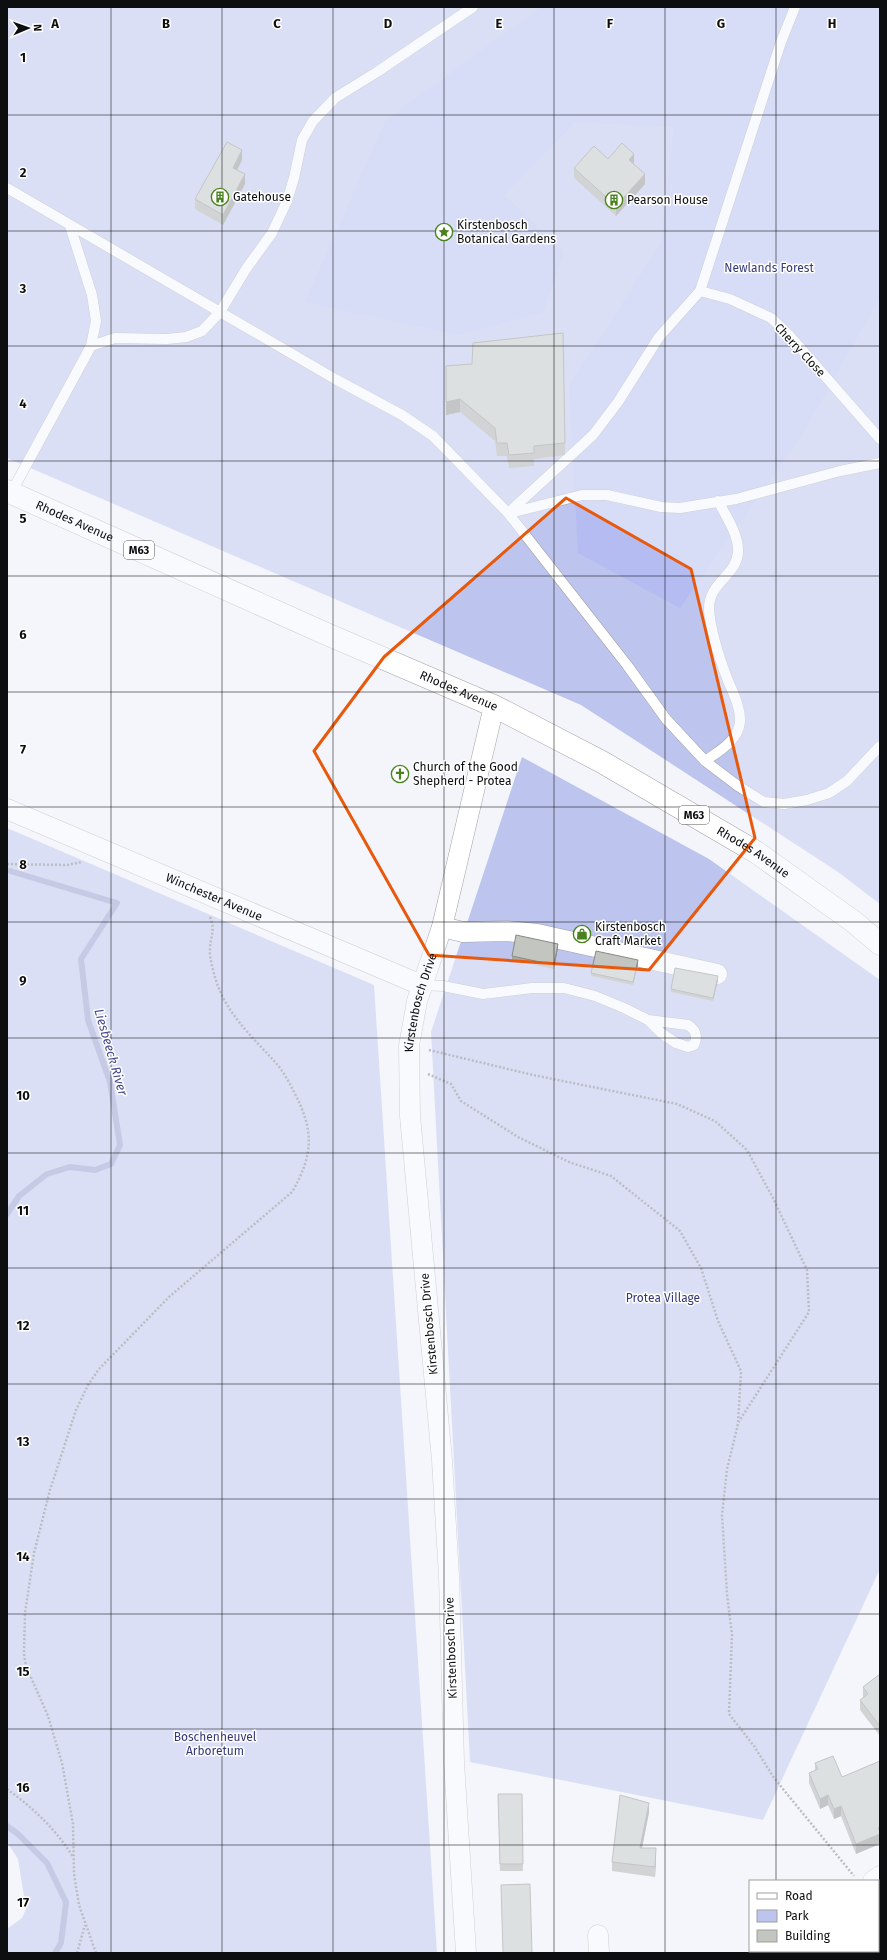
<svg xmlns="http://www.w3.org/2000/svg" width="887" height="1960" viewBox="0 0 887 1960" font-family="'Fira Sans',sans-serif">
<style>
.green{fill:#bdc4ed}
.forest{fill:#b4bcf1}
.lines{fill:none;stroke-linecap:round;stroke-linejoin:round}
.stream{stroke:#8f96c9;stroke-width:6}
.service-casing{stroke:#a2a3a8;stroke-width:11}
.minor-casing{stroke:#a2a3a8;stroke-width:21}
.primary-casing{stroke:#a2a3a8;stroke-width:23}
.path{stroke:#77787c;stroke-width:2.5;stroke-dasharray:2 2;stroke-linecap:butt}
.service{stroke:#fff;stroke-width:10}
.minor{stroke:#fff;stroke-width:20}
.primary{stroke:#fff;stroke-width:22}
.wall{fill:#a7a9a5}
.shaded-wall{fill:#888a86}
.building{fill:#c2c5c0;stroke:#888a86}
.marked{fill:none;stroke:#e8590c;stroke-width:3;stroke-linejoin:round}
.grid{fill:none;stroke:#0d0e10;stroke-width:1;stroke-opacity:0.55}
.labels{text-anchor:middle;dominant-baseline:central;stroke-width:3;stroke-linejoin:round;paint-order:stroke}
.shield{fill:#fff;stroke:#565658;stroke-width:1}
.shield-label{font-size:11px;font-weight:bold;fill:#0d0e10}
.poi-label{font-size:12px;fill:#0d0e10;stroke:#fff;text-anchor:start}
.park-label{font-size:12px;fill:#353978;stroke:#fff}
.street-label{font-size:12px;fill:#0d0e10;stroke:#fff}
.water-label{font-size:13px;font-style:italic;fill:#474c8d;stroke:#fff}
.grid-label{font-size:13px;text-anchor:middle;font-weight:bold;fill:#0d0e10;stroke:#fff;stroke-width:3;stroke-linejoin:round;paint-order:stroke}
</style>
<rect width="100%" height="100%" fill="#f4f5fb"/>
<path class="green" d="M 7,7 L 880,7 L 880,904 L 838,872 L 581,705 L 7,458 Z
M 522,757 L 709,859 L 880,980 L 880,1569 L 763,1820 L 470,1762 L 431,1032 Z
M 7,828 L 374,985 L 437,1953 L 7,1953 L 7,1929 L 22,1918 L 26,1909 L 18,1859 L 7,1842 Z"/>
<path class="forest" d="M 541,7 L 880,7 L 880,297 L 803,433 L 680,608 L 578,553 L 569,386 L 661,243 L 674,127 L 575,122 L 504,195 L 564,252 L 543,312 L 459,335 L 305,302 L 386,120 Z"/>
<g class="lines">
<path class="stream" d="M 7,1214 L 19,1196 L 47,1174 L 70,1167 L 95,1170 L 111,1164 L 120,1145 L 110,1082 L 88,1020 L 81,959 L 117,903 L 10,871
M 7,1826 L 18,1834 L 47,1863 L 66,1902 L 61,1943 L 55,1953"/>
<defs>
<path id="service" d="M 7,188 L 335,379 L 402,415 L 433,436 L 508,513 L 627,665 L 666,719 L 705,761 L 738,786 L 764,802 L 784,804 L 807,800 L 829,793 L 847,781 L 880,746
M 700,291 L 730,299 L 771,318 L 789,335 L 880,439
M 91,346 L 115,338 L 167,339 L 186,337 L 202,331 L 220,312 L 246,269 L 272,233 L 287,201 L 294,178 L 302,140 L 313,121 L 335,98 L 377,72 L 473,7
M 11,493 L 91,346 L 96,321 L 92,295 L 70,226
M 508,513 L 593,435 L 618,402 L 659,337 L 700,291 L 781,42 L 795,7
M 510,513 L 582,495 L 607,495 L 661,507 L 680,508 L 736,499 L 840,471 L 880,463
M 705,761 C 719,751 738,741 740,722 C 741,707 732,691 727,678 C 719,657 711,634 709,610 C 708,582 737,576 738,552 C 739,535 726,516 718,501
M 421,985 L 443,986 L 483,994 L 532,988 L 564,988 L 595,996 L 624,1008 L 648,1020 L 661,1033 L 676,1043 L 688,1047 L 694,1045 C 698,1036 696,1030 688,1025 L 648,1020"/>
<g id="minor">
<path id="s1" d="M 7,809 L 421,985"/>
<path d="M 442,927 L 463,932 L 507,931 L 537,934 L 717,974"/>
<path d="M 873,1881 L 880,1876"/>
<path d="M 878,1905 L 880,1908"/>
<path d="M 598,1935 L 599,1953"/>
<path id="s2" d="M 466,1953 L 454,1763 L 449,1576 L 442,1460 L 410,1116 L 409,1046 L 417,1001 L 442,927 L 494,706"/>
<path d="M 780,1953 L 783,1951"/>
</g>
<g id="primary">
<path id="s3" d="M 7,491 L 322,632 L 494,706 L 602,762 L 756,852 L 854,922 L 880,944"/>
</g>
</defs>
<use href="#service" class="service-casing"/>
<use href="#minor" class="minor-casing"/>
<use href="#primary" class="primary-casing"/>
<path class="path" d="M 7,864 L 67,865 L 82,862
M 429,1050 L 533,1075 L 677,1104 L 715,1121 L 747,1150 L 773,1198 L 807,1270 L 809,1312 L 738,1423
M 428,1074 L 451,1084 L 461,1101 L 518,1137 L 569,1162 L 611,1176 L 680,1231 L 701,1268 L 718,1321 L 741,1371 L 738,1424 L 727,1469 L 722,1515 L 727,1594 L 732,1635 L 729,1714 L 754,1746 L 774,1778 L 854,1876
M 7,1789 C 33,1808 56,1829 73,1857
M 77,1953 L 85,1925
M 96,1953 L 79,1905 L 74,1874 L 73,1824 L 62,1763 L 48,1716 L 26,1666 L 24,1654 L 25,1613 L 34,1553 L 50,1490 L 76,1410 L 88,1385 L 99,1369 L 169,1297 L 292,1192 C 314,1154 314,1130 294,1092 C 289,1082 283,1071 276,1063 C 256,1041 232,1019 220,991 C 216,983 209,958 210,950 C 210,936 216,931 210,917"/>
<use href="#service" class="service"/>
<use href="#minor" class="minor"/>
<use href="#primary" class="primary"/>
</g>
<path class="wall" d="M 608,159 L 634,165 L 645,184 L 616,216 L 574,178 L 574,168 Z
M 242,160 L 237,170 L 245,184 L 223,225 L 195,209 L 195,199 Z
M 563,333 L 565,455 L 534,459 L 534,466 L 509,468 L 507,456 L 497,456 L 495,441 L 460,412 L 446,415 L 446,366 L 472,364 Z
M 558,947 L 554,969 L 512,960 L 512,956 Z
M 638,964 L 633,985 L 591,976 L 591,973 Z
M 718,980 L 713,1001 L 671,992 L 671,989 Z
M 880,1674 L 880,1736 L 860,1710 L 860,1700 L 864,1698 L 863,1697 L 863,1687 Z
M 880,1761 L 856,1854 L 841,1816 L 834,1819 L 828,1805 L 820,1809 L 809,1783 L 809,1773 L 815,1771 L 815,1763 L 842,1777 Z
M 498,1794 L 522,1794 L 523,1871 L 500,1871 Z
M 649,1812 L 642,1848 L 656,1858 L 655,1877 L 612,1871 L 612,1862 Z"/>
<path class="shaded-wall" d="M 242,150 L 242,160 L 233,178 L 233,168 Z
M 634,154 L 634,164 L 629,160 Z
M 245,174 L 245,184 L 223,225 L 223,215 Z
M 645,174 L 645,184 L 616,216 L 616,206 Z
M 460,399 L 460,412 L 446,415 L 446,402 Z
M 558,944 L 558,947 L 554,969 L 554,965 Z
M 638,960 L 638,964 L 633,985 L 633,982 Z
M 718,976 L 718,980 L 713,1001 L 713,998 Z
M 828,1795 L 828,1805 L 820,1809 L 820,1799 Z
M 649,1803 L 649,1812 L 640,1858 L 640,1848 Z
M 841,1806 L 841,1816 L 834,1819 L 834,1809 Z
M 880,1827 L 880,1844 L 856,1854 L 856,1844 Z
M 656,1848 L 656,1858 L 655,1877 L 655,1867 Z"/>
<path class="building" d="M 227,142 L 242,150 L 233,168 L 245,174 L 223,215 L 195,199 Z
M 622,143 L 634,154 L 629,160 L 645,174 L 616,206 L 574,168 L 594,146 L 608,159 Z
M 563,333 L 565,443 L 534,446 L 534,453 L 509,455 L 507,443 L 497,443 L 495,428 L 460,399 L 446,402 L 446,366 L 472,364 L 473,343 Z
M 516,935 L 558,944 L 554,965 L 512,956 Z
M 596,951 L 638,960 L 633,982 L 591,973 Z
M 675,968 L 718,976 L 713,998 L 671,989 Z
M 880,1674 L 880,1726 L 860,1700 L 868,1694 L 863,1687 Z
M 833,1756 L 842,1777 L 880,1761 L 880,1827 L 878,1828 L 880,1832 L 880,1834 L 856,1844 L 841,1806 L 834,1809 L 828,1795 L 820,1799 L 809,1773 L 818,1769 L 815,1763 Z
M 498,1794 L 522,1794 L 523,1864 L 500,1864 Z
M 620,1795 L 649,1803 L 640,1848 L 656,1848 L 655,1867 L 612,1862 Z
M 530,1884 L 532,1953 L 503,1953 L 501,1885 Z"/>
<path d="M0 0H887V1960H0ZM 566,498 L 691,569 L 755,838 L 649,970 L 429,955 L 314,751 L 384,657 Z" fill="#f4f5fb" fill-opacity=".55" fill-rule="evenodd"/>
<path class="marked" d="M 566,498 L 691,569 L 755,838 L 649,970 L 429,955 L 314,751 L 384,657 Z"/>
<path class="grid" d="M 111,7 L 111,1953M 222,7 L 222,1953M 333,7 L 333,1953M 444,7 L 444,1953M 554,7 L 554,1953M 665,7 L 665,1953M 776,7 L 776,1881M 7,115 L 880,115M 7,231 L 880,231M 7,346 L 880,346M 7,461 L 880,461M 7,576 L 880,576M 7,692 L 880,692M 7,807 L 880,807M 7,922 L 880,922M 7,1038 L 880,1038M 7,1153 L 880,1153M 7,1268 L 880,1268M 7,1384 L 880,1384M 7,1499 L 880,1499M 7,1614 L 880,1614M 7,1729 L 880,1729M 7,1845 L 880,1845M 776,1951 L 776,1953"/>
<defs>
<symbol id="building-ring" viewBox="-11 -11 22 22"><circle r="9.5" fill="#fff" stroke="#4a831e" stroke-width="1.5"/><path d="M-4-6H4V6H1V3H-1V6H-4ZM-2.5-4.3h1.7v1.8h-1.7ZM.8-4.3h1.7v1.8H.8ZM-2.5-1h1.7V.8h-1.7ZM.8-1h1.7V.8H.8Z" fill="#4a831e"/></symbol>
<symbol id="sight-ring" viewBox="-11 -11 22 22"><circle r="9.5" fill="#fff" stroke="#4a831e" stroke-width="1.5"/><path d="M0-6L1.8-2.2L6-1.7L2.9 1.2L3.7 5.4L0 3.3L-3.7 5.4L-2.9 1.2L-6-1.7L-1.8-2.2Z" fill="#4a831e"/></symbol>
<symbol id="church-ring" viewBox="-11 -11 22 22"><circle r="9.5" fill="#fff" stroke="#4a831e" stroke-width="1.5"/><path d="M-1.2-6h2.4v3.5h3.3v2.4h-3.3V6h-2.4V-.1h-3.3v-2.4h3.3Z" fill="#4a831e"/></symbol>
<symbol id="shop-ring" viewBox="-11 -11 22 22"><circle r="9.5" fill="#fff" stroke="#4a831e" stroke-width="1.5"/><path d="M-5-2.5h2.3a2.7 3.5 0 0 1 5.4 0H5L5.5 6h-11ZM-1.5-2.5h3a1.5 2.3 0 0 0-3 0Z" fill="#4a831e"/></symbol>
</defs>
<g fill-rule="evenodd">
<use href="#building-ring" x="210" y="187" width="20" height="20"/>
<use href="#building-ring" x="604" y="190" width="20" height="20"/>
<use href="#sight-ring" x="434" y="222" width="20" height="20"/>
<use href="#church-ring" x="390" y="764" width="20" height="20"/>
<use href="#shop-ring" x="572" y="924" width="20" height="20"/>
</g>
<g class="labels">
<g class="shield">
<rect x="124" y="541" width="30" height="18" rx="3"/>
<rect x="679" y="806" width="30" height="18" rx="3"/>
</g>
<g class="shield-label">
<text x="139" y="550">M63</text>
<text x="694" y="815">M63</text>
</g>
<g class="poi-label">
<text x="233" y="197">Gatehouse</text>
<text x="627" y="200">Pearson House</text>
<text x="457" y="225">Kirstenbosch<tspan x="457" dy="14">Botanical Gardens</tspan></text>
<text x="413" y="767">Church of the Good<tspan x="413" dy="14">Shepherd - Protea</tspan></text>
<text x="595" y="927">Kirstenbosch<tspan x="595" dy="14">Craft Market</tspan></text>
</g>
<g class="park-label">
<text x="769" y="268">Newlands Forest</text>
<text x="663" y="1298">Protea Village</text>
<text x="215" y="1737">Boschenheuvel<tspan x="215" dy="14">Arboretum</tspan></text>
</g>
<g class="street-label">
<text transform="translate(800 350) rotate(47)">Cherry Close</text>
<text stroke="none"><textPath href="#s3" startOffset="74">Rhodes Avenue</textPath></text>
<text stroke="none"><textPath href="#s3" startOffset="494">Rhodes Avenue</textPath></text>
<text stroke="none"><textPath href="#s3" startOffset="830">Rhodes Avenue</textPath></text>
<text stroke="none"><textPath href="#s1" startOffset="225">Winchester Avenue</textPath></text>
<text stroke="none"><textPath href="#s2" startOffset="954">Kirstenbosch Drive</textPath></text>
<text transform="translate(429 1324) rotate(-95)">Kirstenbosch Drive</text>
<text transform="translate(451 1648) rotate(-92)">Kirstenbosch Drive</text>
</g>
<g class="water-label">
<text transform="translate(111 1052) rotate(74)">Liesbeeck River</text>
</g>
</g>
<g class="grid-label">
<text x="55" y="28">A</text>
<text x="166" y="28">B</text>
<text x="277" y="28">C</text>
<text x="388" y="28">D</text>
<text x="499" y="28">E</text>
<text x="610" y="28">F</text>
<text x="721" y="28">G</text>
<text x="832" y="28">H</text>
<text x="23" y="62">1</text>
<text x="23" y="177">2</text>
<text x="23" y="293">3</text>
<text x="23" y="408">4</text>
<text x="23" y="523">5</text>
<text x="23" y="639">6</text>
<text x="23" y="754">7</text>
<text x="23" y="869">8</text>
<text x="23" y="985">9</text>
<text x="23" y="1100">10</text>
<text x="23" y="1215">11</text>
<text x="23" y="1330">12</text>
<text x="23" y="1446">13</text>
<text x="23" y="1561">14</text>
<text x="23" y="1676">15</text>
<text x="23" y="1792">16</text>
<text x="23" y="1907">17</text>
</g>
<rect width="887" height="1960" fill="none" stroke="#0d0e10" stroke-width="16"/>
<rect x="749" y="1880" width="130" height="72" fill="#ffffff" stroke="#9e9f9f"/>
<rect x="757" y="1893" width="20" height="6" fill="#ffffff" stroke="#9e9f9f"/>
<text x="785" y="1900" font-size="12" fill="#0d0e10">Road</text>
<rect x="757" y="1910" width="20" height="12" fill="#bdc4ed" stroke="#9e9f9f"/>
<text x="785" y="1920" font-size="12" fill="#0d0e10">Park</text>
<rect x="757" y="1930" width="20" height="12" fill="#c2c5c0" stroke="#9e9f9f"/>
<text x="785" y="1940" font-size="12" fill="#0d0e10">Building</text>
<g transform="translate(28 28) rotate(88)" stroke="#ffffff" stroke-width="3" paint-order="stroke">
<path d="M0-3L7 15L0 10L-7 15Z" fill="#0d0e10"/>
<text y="-6" font-size="11" font-weight="bold" text-anchor="middle" fill="#0d0e10">N</text>
</g>
</svg>
